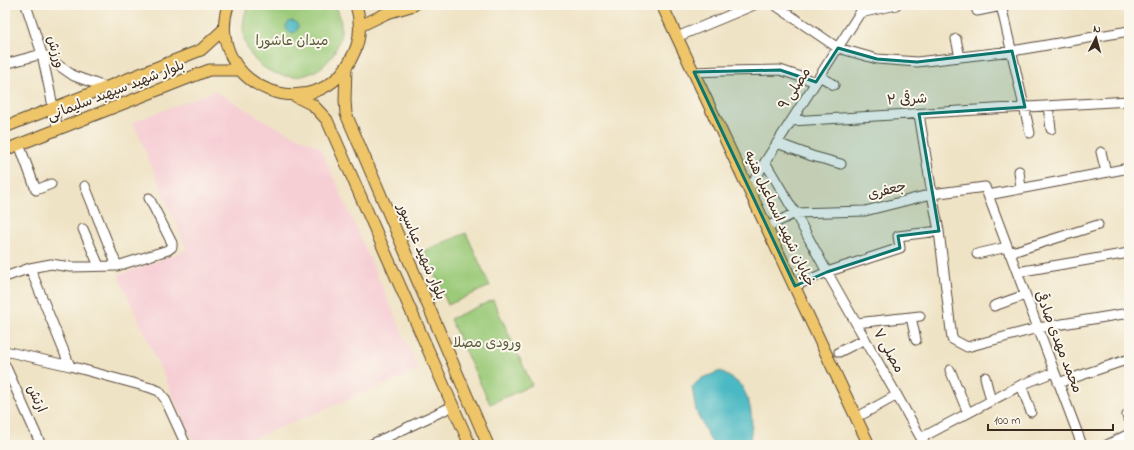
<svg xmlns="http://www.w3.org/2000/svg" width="1134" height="450" viewBox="0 0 1134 450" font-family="'Indie Flower','Playpen Sans Arabic',sans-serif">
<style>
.built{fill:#f6cfd5}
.green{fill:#9bca79;stroke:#6b7a4c}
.water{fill:#4bb9c3;stroke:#437270}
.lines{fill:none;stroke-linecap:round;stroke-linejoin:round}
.minor-casing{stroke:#564637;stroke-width:11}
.major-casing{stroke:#564637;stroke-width:13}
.minor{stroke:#fff;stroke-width:9}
.major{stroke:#eec569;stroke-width:11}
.marked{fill:#0f766e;fill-opacity:0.2;stroke:#0f766e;stroke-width:3;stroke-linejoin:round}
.labels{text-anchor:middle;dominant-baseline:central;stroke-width:4;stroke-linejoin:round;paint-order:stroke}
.park-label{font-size:14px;fill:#585a39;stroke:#fbf7ec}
.street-label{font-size:14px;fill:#3b2a1e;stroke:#fbf7ec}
</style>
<rect width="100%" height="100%" fill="#fbf7ec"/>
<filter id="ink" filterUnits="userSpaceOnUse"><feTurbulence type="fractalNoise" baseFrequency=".025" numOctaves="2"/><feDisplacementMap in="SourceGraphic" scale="8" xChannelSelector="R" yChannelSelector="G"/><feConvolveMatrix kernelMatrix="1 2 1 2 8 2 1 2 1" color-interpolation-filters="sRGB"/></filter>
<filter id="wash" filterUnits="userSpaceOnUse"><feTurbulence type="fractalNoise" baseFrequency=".012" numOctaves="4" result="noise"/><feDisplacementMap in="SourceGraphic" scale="16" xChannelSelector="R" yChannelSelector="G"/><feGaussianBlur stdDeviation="0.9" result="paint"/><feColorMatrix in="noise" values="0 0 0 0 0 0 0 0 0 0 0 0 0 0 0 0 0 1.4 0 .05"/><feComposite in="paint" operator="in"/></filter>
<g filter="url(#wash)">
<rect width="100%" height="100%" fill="#efe3c5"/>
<path class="built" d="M 215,91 L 276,127 L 320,147 L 419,370 L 239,445 L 195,445 L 118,275 L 187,250 L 133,122 Z"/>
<path class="green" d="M 248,5 L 335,5 C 342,17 343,32 338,44 C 314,106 221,72 248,5 Z
M 466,233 L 490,286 L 448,305 L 424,251 Z
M 493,300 L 532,385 L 490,404 L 450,319 Z"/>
<path class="water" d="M286 27a6 6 0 1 1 12 0a6 6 0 1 1-12 0Z
M 721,371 C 727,376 738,381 742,387 C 752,403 755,427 748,445 L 715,445 L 710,440 L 696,411 L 692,387 L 702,378 Z"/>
</g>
<g filter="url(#ink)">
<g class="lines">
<defs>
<path id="minor" d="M 26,5 L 42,54 L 58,130
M 775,5 L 838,48 L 877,59 L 917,62 L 960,57 L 1012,51 L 1129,31
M 1001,5 L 1030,133
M 977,11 L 1006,5
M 860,13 L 896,5
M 677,37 L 754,5
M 956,39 L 960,57
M 42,54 L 74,76 L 105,87
M 5,64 L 42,54
M 694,72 L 722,71 L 780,70 L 816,82
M 820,76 L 834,85
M 1048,106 L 1051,129
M 919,114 L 932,194 L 939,231 L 952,339 L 967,347 L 1038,328 L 1129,313
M 791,121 L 1129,101
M 777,143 L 812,156 L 841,164
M 19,144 L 36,190 L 51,184
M 1101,152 L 1106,172
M 765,162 L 795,213 L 827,272 L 925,445
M 1019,171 L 1021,189
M 85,186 L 117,266
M 749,190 L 765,162 L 865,5
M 988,195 L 1129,168
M 767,227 L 795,213 L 865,211 L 932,194 L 985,187 L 1082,445
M 83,229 L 99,266
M 1009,253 L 1098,225
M 977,254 L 1007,247
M 30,268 L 70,366
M 1017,272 L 1129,253
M 5,277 L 30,268 L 51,264 L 70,267 L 117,266 L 168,250 L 172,247 L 172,243 L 149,198
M 795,286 L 827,272 L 900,248 L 898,236 L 939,231
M 994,306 L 1025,295
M 911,317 L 916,340
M 856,323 L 920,316
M 5,351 L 70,366 L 151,388 L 159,391 L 165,399 L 186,445
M 839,352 L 865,339
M 5,365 L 41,445
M 950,370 L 968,413
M 985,377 L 991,401
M 1058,383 L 1129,359
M 1021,385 L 1031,412
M 863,414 L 897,395
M 1127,415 L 1129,419
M 921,438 L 1021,385 L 1054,372
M 370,445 L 453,406
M 1107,445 L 1129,434"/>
<path id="major" d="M 228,5 C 203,87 318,132 353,55 C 361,40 361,21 356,5
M 662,5 L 869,445
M 360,26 L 387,13 L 414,5
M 346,67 L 345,100 L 346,114 L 488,445
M 293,95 L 313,105 L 327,120 L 470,445
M 5,127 L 201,50 L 224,29
M 5,150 L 209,70 L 239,70"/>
</defs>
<use href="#minor" class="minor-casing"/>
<use href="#major" class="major-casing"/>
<use href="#minor" class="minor"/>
<use href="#major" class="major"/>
</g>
</g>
<path class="marked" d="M 838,48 L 877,59 L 917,62 L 1012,51 L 1025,107 L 919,114 L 939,231 L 898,236 L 900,248 L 827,272 L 795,286 L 694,72 L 780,70 L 816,82 Z"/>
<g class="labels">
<g class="park-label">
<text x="292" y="41">میدان عاشورا</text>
<text x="487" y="343">ورودی مصلا</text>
</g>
<g class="street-label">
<text transform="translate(55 52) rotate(75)">ورزش</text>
<text transform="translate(795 89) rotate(-57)">مصلی ۹</text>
<text transform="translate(116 91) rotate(-21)">بلوار شهید سپهبد سلیمانی</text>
<text transform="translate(907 100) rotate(-3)">۲ شرقی</text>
<text transform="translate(887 191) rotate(-14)">جعفری</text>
<text transform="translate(779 219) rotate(65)">خیابان شهید اسماعیل هنیه</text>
<text transform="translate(421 252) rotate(67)">بلوار شهید عباسپور</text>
<text transform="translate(1058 342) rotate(69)">محمد مهدی صادقی</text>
<text transform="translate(888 351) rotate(61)">مصلی ۷</text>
<text transform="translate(36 399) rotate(66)">ارتش</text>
</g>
</g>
<rect width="1134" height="450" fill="none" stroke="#fbf7ec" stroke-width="20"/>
<g transform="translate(1096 38) rotate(6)" stroke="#fbf7ec" stroke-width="3" paint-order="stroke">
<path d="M0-3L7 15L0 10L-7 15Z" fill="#3b2a1e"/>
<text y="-6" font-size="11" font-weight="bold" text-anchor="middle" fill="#3b2a1e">N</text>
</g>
<path d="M988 424v6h125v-6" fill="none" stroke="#3b2a1e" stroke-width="2"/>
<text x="994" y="424" font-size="12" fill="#3b2a1e" stroke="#fbf7ec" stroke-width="3" paint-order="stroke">100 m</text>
</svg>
